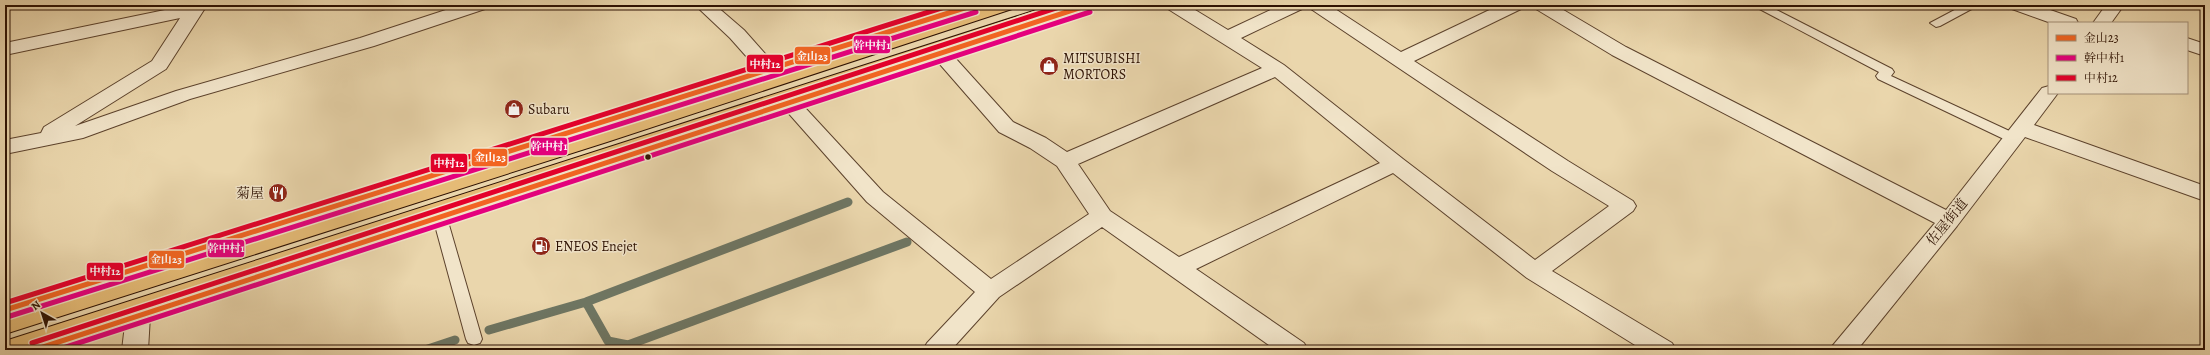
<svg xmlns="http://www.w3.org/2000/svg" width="2210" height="355" viewBox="0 0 2210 355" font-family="Alegreya,'Noto Serif JP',serif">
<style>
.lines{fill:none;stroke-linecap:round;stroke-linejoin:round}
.stream{stroke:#6e7663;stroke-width:9}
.lane-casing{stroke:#5c422c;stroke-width:2}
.street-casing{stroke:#5c422c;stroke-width:2}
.secondary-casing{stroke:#2d1102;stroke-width:2}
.highway-casing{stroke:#2d1102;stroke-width:2}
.lane{fill:#f1e4c9;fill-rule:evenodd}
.street{fill:#f1e4c9;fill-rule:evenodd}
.secondary{fill:#f1e4c9;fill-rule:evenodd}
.highway{fill:#e5bb76;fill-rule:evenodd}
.bus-1-casing{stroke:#f1e4c9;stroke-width:8}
.bus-2-casing{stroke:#f1e4c9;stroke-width:8}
.bus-3-casing{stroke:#f1e4c9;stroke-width:8}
.bus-1{stroke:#f26522;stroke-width:5}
.bus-2{stroke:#e5007d;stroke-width:5}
.bus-3{stroke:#e4002b;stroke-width:5}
.bus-dot{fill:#2d1102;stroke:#f1e4c9;stroke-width:1.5}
.labels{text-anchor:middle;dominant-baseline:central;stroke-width:3;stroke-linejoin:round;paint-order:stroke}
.poi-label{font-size:14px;fill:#2d1102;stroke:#f1e4c9;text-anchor:start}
.street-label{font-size:14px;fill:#2d1102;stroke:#f1e4c9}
.line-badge{stroke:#f1e4c9;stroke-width:1.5}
.badge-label{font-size:11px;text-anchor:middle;font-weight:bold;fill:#fff}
</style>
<rect width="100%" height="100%" fill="#ead6ac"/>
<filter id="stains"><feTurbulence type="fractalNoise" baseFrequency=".005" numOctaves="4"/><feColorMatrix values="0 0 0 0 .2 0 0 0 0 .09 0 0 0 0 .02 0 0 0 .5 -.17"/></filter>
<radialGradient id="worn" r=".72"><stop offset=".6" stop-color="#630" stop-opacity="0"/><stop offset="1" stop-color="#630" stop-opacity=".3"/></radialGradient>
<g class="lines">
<path class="stream" d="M 586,302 L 608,341 L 628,345 L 907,242
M 489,330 L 586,302 L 848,202
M 425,350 L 455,340"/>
<defs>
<path id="lane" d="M 1752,5 L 1767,5 L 1892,69 L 1894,72 L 1891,76 L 2018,135 L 2020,138 L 2013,142 L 2008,141 L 1878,79 L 1876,76 L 1879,72 Z
M 1964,5 L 1979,5 L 1940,26 L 1936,27 L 1930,23 Z
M 440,213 L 445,215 L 447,218 L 482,339 L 480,343 L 474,345 L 468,343 L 466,339 L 433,218 L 435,215 Z"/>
<path id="street" d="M 189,5 L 207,5 L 166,69 L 75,126 L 176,91 L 360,38 L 461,5 L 488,5 L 485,9 L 374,46 L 190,99 L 83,138 L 5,154 L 5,140 L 41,133 L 44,127 L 152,61 L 180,18 L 5,55 L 5,43 Z
M 695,5 L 715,5 L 744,30 L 776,66 L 779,70 L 776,74 L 769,76 L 762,74 L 730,38 Z
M 1165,5 L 1187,5 L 1228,30 L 1281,5 L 1305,5 L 1302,9 L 1241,38 L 1284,65 L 1403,159 L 1535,260 L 1609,206 L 1552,171 L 1311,9 L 1308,5 L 1329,5 L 1401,52 L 1500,5 L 1524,5 L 1521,9 L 1414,61 L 1568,161 L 1633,201 L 1636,206 L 1633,211 L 1552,271 L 1672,343 L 1676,350 L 1643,350 L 1527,278 L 1393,173 L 1196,269 L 1304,343 L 1308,350 L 1276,350 L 1102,227 L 999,297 L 951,350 L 923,350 L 927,343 L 975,292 L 867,202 L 783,107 L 780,103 L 783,99 L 790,97 L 797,99 L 883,192 L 991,279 L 1089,214 L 1057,166 L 1030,148 L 999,132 L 931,54 L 934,50 L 941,48 L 948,50 L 1013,122 L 1046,138 L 1067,152 L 1262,68 L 1168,9 ZM 1275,77 L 1380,163 L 1179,257 L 1110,211 L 1078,164 Z
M 1533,5 L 1555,5 L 1626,47 L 1946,210 L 2042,88 L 2049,86 L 2049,93 L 2058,93 L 2034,125 L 2205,186 L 2205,201 L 2025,137 L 1957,226 L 1857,350 L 1829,350 L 1935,223 L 1612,55 L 1536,9 Z
M 2009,5 L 2036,5 L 2076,19 L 2078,23 L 2051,23 L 2012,9 Z
M 2106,5 L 2124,5 L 2111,23 L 2093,23 Z
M 2187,38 L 2205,44 L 2205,56 L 2187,50 Z
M 138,307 L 147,310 L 150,316 L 148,350 L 122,350 L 126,316 L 129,310 Z"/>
<path id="secondary" d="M 955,5 L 983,5 L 980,9 L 5,319 L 5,301 Z
M 1070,5 L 1097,5 L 1094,9 L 514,201 L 506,203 L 498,201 L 495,196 L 498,191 Z"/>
<path id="highway" d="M 987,5 L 1015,5 L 1012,9 L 607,142 L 5,334 L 5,316 L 593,132 Z
M 1052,5 L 1080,5 L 1077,9 L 37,350 L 5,350 L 5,341 Z"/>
</defs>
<use href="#lane" class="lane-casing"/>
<use href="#street" class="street-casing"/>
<use href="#secondary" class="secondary-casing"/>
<use href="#highway" class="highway-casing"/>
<use href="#lane" class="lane"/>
<use href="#street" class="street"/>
<use href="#secondary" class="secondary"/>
<use href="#highway" class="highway"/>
<defs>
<path id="bus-1" d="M 5,310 L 974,5
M 34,350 L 1088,5"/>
<path id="bus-2" d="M 7,317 L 976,12
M 57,350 L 1090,12"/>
<path id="bus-3" d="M 5,303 L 951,5
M 32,343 L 1065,5"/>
</defs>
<use href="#bus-1" class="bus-1-casing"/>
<use href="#bus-2" class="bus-2-casing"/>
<use href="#bus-3" class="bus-3-casing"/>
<use href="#bus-1" class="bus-1"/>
<use href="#bus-2" class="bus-2"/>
<use href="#bus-3" class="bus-3"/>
</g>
<defs>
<symbol id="shop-disc" viewBox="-11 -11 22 22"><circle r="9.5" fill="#8f2418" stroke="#f1e4c9"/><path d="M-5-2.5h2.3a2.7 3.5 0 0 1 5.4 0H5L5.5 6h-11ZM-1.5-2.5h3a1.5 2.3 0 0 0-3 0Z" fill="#fff"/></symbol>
<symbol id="restaurant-disc" viewBox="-11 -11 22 22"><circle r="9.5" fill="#8f2418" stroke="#f1e4c9"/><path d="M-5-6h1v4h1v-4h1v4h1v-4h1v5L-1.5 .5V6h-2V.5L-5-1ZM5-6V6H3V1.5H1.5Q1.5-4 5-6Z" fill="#fff"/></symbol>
<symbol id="fuel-disc" viewBox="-11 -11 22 22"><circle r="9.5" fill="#8f2418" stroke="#f1e4c9"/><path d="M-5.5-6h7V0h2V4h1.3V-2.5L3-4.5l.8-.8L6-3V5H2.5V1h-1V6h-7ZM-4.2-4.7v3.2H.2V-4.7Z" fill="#fff"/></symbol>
</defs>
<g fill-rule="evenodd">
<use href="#shop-disc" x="1038" y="55" width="22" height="22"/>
<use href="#shop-disc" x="503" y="98" width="22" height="22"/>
<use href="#restaurant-disc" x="267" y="182" width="22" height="22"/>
<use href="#fuel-disc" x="530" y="235" width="22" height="22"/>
</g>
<circle class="bus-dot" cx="648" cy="157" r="3.5"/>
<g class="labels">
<g class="poi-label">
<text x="1063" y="58">MITSUBISHI<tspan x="1063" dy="16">MORTORS</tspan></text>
<text x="528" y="109">Subaru</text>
<text x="264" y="193" text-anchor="end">菊屋</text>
<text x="555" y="246">ENEOS Enejet</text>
</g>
<g class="street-label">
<text transform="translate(1947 222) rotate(-51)">佐屋街道</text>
</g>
</g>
<g class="line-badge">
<rect x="853" y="35" width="38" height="19" rx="4" fill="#e5007d"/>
<rect x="794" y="46" width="37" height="19" rx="4" fill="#f26522"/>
<rect x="746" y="54" width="38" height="19" rx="4" fill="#e4002b"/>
<rect x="530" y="137" width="38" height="19" rx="4" fill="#e5007d"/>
<rect x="471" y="148" width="37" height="19" rx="4" fill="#f26522"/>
<rect x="430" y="153" width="38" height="20" rx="4" fill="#e4002b"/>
<rect x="207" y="239" width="38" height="19" rx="4" fill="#e5007d"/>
<rect x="148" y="250" width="37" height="19" rx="4" fill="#f26522"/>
<rect x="86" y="262" width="38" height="19" rx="4" fill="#e4002b"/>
</g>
<g class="badge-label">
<text x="872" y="49">幹中村1</text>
<text x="812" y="60">金山23</text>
<text x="765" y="68">中村12</text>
<text x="549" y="150">幹中村1</text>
<text x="490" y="161">金山23</text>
<text x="449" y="167">中村12</text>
<text x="226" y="252">幹中村1</text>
<text x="166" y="263">金山23</text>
<text x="105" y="275">中村12</text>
</g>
<rect width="2210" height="355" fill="none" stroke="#ead6ac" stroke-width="20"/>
<rect x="6" y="6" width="2198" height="343" fill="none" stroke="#2d1102" stroke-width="2"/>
<rect x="10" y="10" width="2190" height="335" fill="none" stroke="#2d1102"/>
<rect x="2048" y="22" width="140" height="72" fill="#f1e4c9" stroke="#a39079"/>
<rect x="2056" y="35" width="20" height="6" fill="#f26522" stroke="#a39079"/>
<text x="2084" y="42" font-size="12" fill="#2d1102">金山23</text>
<rect x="2056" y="55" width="20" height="6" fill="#e5007d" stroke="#a39079"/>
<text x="2084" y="62" font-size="12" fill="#2d1102">幹中村1</text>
<rect x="2056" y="75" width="20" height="6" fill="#e4002b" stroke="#a39079"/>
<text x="2084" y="82" font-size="12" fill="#2d1102">中村12</text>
<g transform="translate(42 313) rotate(321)" stroke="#f1e4c9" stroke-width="3" paint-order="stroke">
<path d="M0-3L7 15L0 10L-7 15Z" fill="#2d1102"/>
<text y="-6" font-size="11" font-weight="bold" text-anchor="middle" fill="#2d1102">N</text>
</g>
<rect width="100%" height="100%" filter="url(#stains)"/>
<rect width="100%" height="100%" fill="url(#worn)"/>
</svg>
